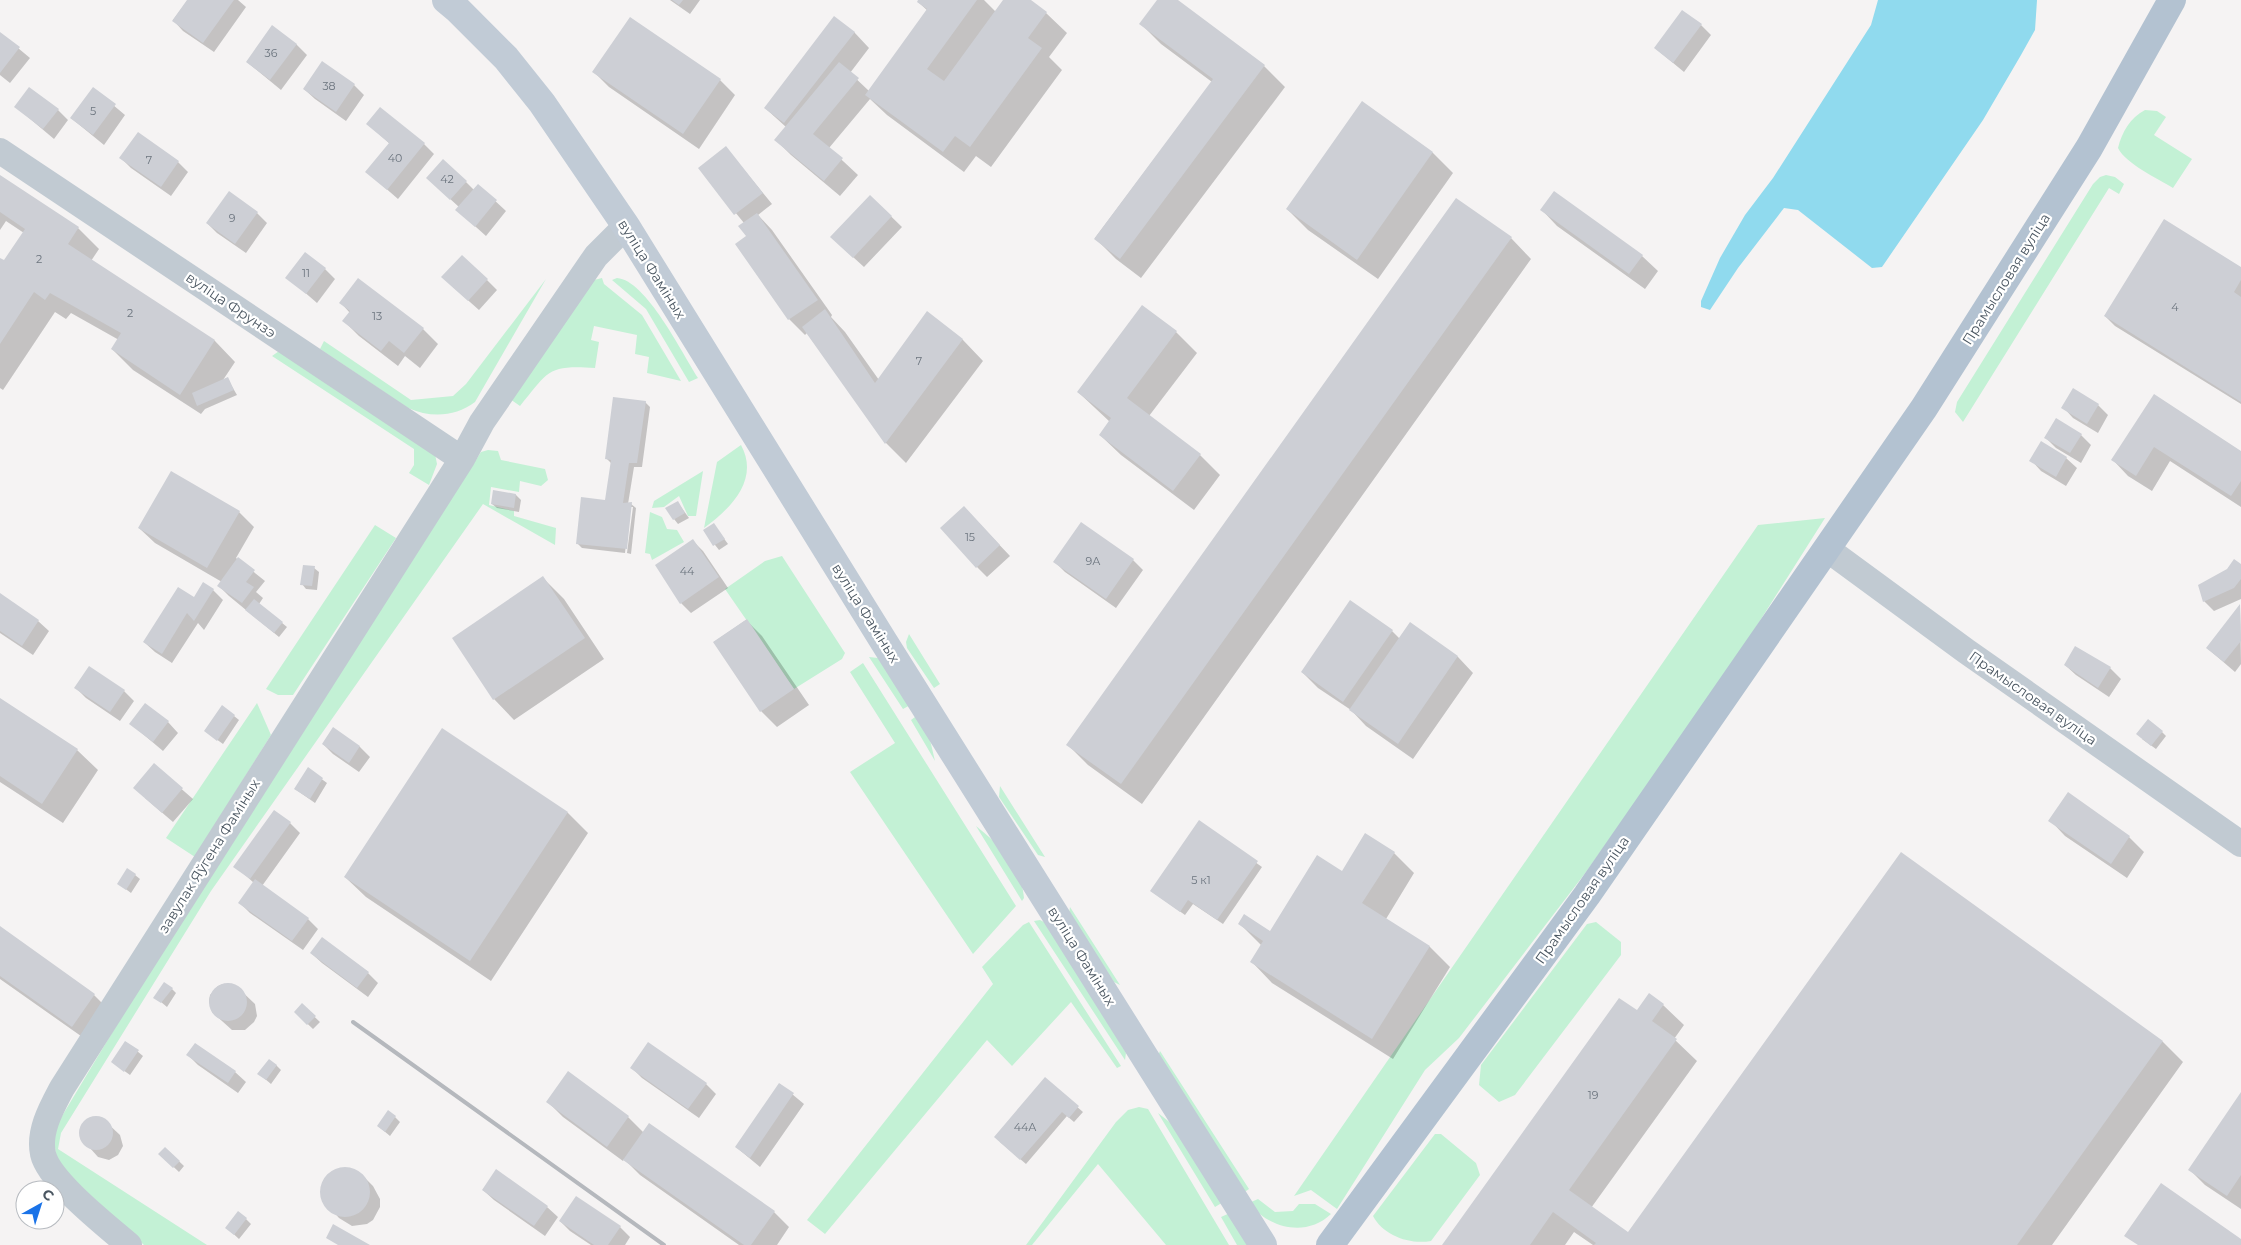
<svg xmlns="http://www.w3.org/2000/svg" width="2241" height="1245" viewBox="0 0 2241 1245" font-family="Montserrat,sans-serif">
<style>
.green{fill:#c3f1d5}
.water{fill:#90daee}
.shadow{fill:#0003}
.building{fill:#cdcfd5}
.lines{fill:none;stroke-linecap:round;stroke-linejoin:round}
.minor{stroke:#c1cad2;stroke-width:26}
.secondary{stroke:#c1cbd6;stroke-width:28}
.primary{stroke:#b3c2d1;stroke-width:28}
.rail{stroke:#b5b8bd;stroke-width:4}
.labels{text-anchor:middle;dominant-baseline:central;stroke-width:4.5;stroke-linejoin:round;paint-order:stroke}
.number-label{font-size:11px;fill:#6b747e}
.street-label{font-size:14px;fill:#4a5661;stroke:#fff}
</style>
<rect width="100%" height="100%" fill="#f5f3f3"/>
<path class="green" d="M 2145,110 L 2157,111 L 2166,117 L 2154,135 L 2192,159 L 2173,188 C 2157,178 2126,164 2118,148 C 2122,132 2130,118 2145,110 Z
M 2106,175 L 2115,177 L 2124,184 L 2119,194 L 2109,188 L 1963,422 L 1955,412 L 1957,402 L 2093,184 L 2100,177 Z
M 602,278 L 604,284 L 642,315 L 681,381 L 647,373 L 649,357 L 635,354 L 637,335 L 594,326 L 591,340 L 599,342 L 595,368 C 547,365 549,371 520,406 L 510,399 L 590,281 Z
M 617,278 C 646,280 682,353 698,378 L 689,382 L 646,309 L 612,280 Z
M 546,279 L 475,402 C 455,417 431,418 408,408 L 320,349 L 324,341 L 411,400 L 453,396 L 466,384 Z
M 282,349 L 435,454 L 437,464 L 429,485 L 409,473 L 414,465 L 414,449 L 272,356 Z
M 741,445 C 760,480 730,509 704,528 L 717,462 Z
M 488,450 L 498,451 L 501,460 L 545,469 L 548,480 L 541,486 L 520,481 L 519,492 L 491,487 L 489,505 L 514,511 L 514,516 L 556,528 L 555,545 L 483,504 L 211,891 L 61,1133 L 58,1149 L 207,1245 L 144,1245 L 57,1164 L 53,1131 L 199,888 L 481,452 Z
M 703,471 L 696,516 L 688,516 L 679,496 L 664,507 L 652,508 L 654,501 Z
M 650,512 L 662,517 L 667,529 L 677,530 L 684,542 L 652,560 L 650,554 L 645,553 Z
M 1825,518 L 1749,638 L 1676,745 L 1586,872 L 1459,1038 L 1425,1070 L 1337,1209 L 1311,1190 L 1294,1196 L 1758,525 Z
M 375,525 L 396,538 L 293,695 L 278,695 L 266,689 Z
M 782,556 L 845,653 L 842,659 L 794,689 L 725,589 L 765,561 Z
M 909,634 L 940,684 L 934,688 L 907,648 L 906,642 Z
M 869,657 L 878,658 L 883,661 L 912,704 L 903,709 Z
M 863,663 L 1016,906 L 973,954 L 850,772 L 895,743 L 850,672 Z
M 257,703 L 271,735 L 195,857 L 166,838 Z
M 919,714 L 927,727 L 935,761 L 911,720 Z
M 1000,786 L 1045,857 L 1038,855 L 999,797 Z
M 976,826 C 1001,847 1021,863 1024,898 L 1022,901 Z
M 1070,907 L 1120,985 L 1114,982 L 1069,914 Z
M 1040,920 L 1050,925 L 1126,1053 L 1125,1060 L 1034,921 Z
M 1029,922 L 1121,1066 L 1117,1068 L 1071,1002 L 1012,1066 L 987,1040 L 825,1234 L 807,1220 L 993,984 L 982,967 L 1023,925 Z
M 1596,922 L 1621,942 L 1621,955 L 1515,1095 L 1499,1102 L 1479,1085 L 1481,1065 L 1587,924 Z
M 1160,1051 L 1249,1189 L 1243,1193 L 1158,1056 Z
M 1139,1107 L 1148,1109 L 1229,1245 L 1166,1245 L 1098,1164 L 1032,1245 L 1026,1245 L 1116,1122 L 1128,1110 Z
M 1158,1113 L 1177,1128 L 1225,1201 L 1215,1207 Z
M 1435,1134 L 1441,1134 L 1476,1163 L 1480,1175 L 1431,1241 C 1409,1245 1383,1235 1373,1216 Z
M 1258,1199 L 1275,1212 L 1293,1211 L 1299,1204 L 1315,1204 L 1331,1214 C 1306,1238 1268,1228 1249,1203 Z
M 1232,1212 L 1252,1245 L 1237,1245 L 1221,1217 Z"/>
<path class="water" d="M 1878,0 L 2037,0 L 2035,30 L 2021,55 L 1983,120 L 1882,267 L 1872,268 L 1798,210 L 1784,208 L 1738,268 L 1710,310 L 1701,307 L 1701,301 L 1720,258 L 1745,215 L 1773,178 L 1871,25 Z"/>
<path class="shadow" d="M 188,0 L 238,0 L 246,7 L 214,52 L 183,31 L 173,20 Z
M 670,0 L 700,0 L 690,14 Z
M 919,0 L 984,0 L 996,12 L 1005,0 L 1029,0 L 1046,13 L 1067,33 L 1049,57 L 1062,70 L 991,167 L 976,156 L 964,172 L 887,115 L 870,99 L 829,148 L 858,175 L 840,196 L 791,155 L 776,140 L 786,127 L 765,108 L 854,32 L 869,48 L 850,73 L 869,91 L 928,11 L 918,2 Z
M 1159,0 L 1176,0 L 1264,66 L 1285,87 L 1141,278 L 1116,259 L 1095,238 L 1212,82 L 1161,44 L 1141,24 Z
M 1701,25 L 1711,35 L 1684,72 L 1655,48 Z
M 0,33 L 30,58 L 10,83 L 0,75 Z
M 296,44 L 307,55 L 281,90 L 247,62 Z
M 594,72 L 720,80 L 735,95 L 699,149 L 609,87 Z
M 354,85 L 364,95 L 346,121 L 315,99 L 304,89 Z
M 94,89 L 125,115 L 104,145 L 71,118 Z
M 1362,103 L 1433,153 L 1453,173 L 1378,279 L 1308,230 L 1287,209 Z
M 16,107 L 58,110 L 68,120 L 54,139 Z
M 368,124 L 424,144 L 434,154 L 398,199 L 367,172 L 390,144 Z
M 138,134 L 178,162 L 188,172 L 171,196 L 131,168 L 121,158 Z
M 726,148 L 772,204 L 758,215 L 772,230 L 832,315 L 831,317 L 845,332 L 879,380 L 928,313 L 963,340 L 983,361 L 906,463 L 886,443 L 807,333 L 805,335 L 789,319 L 737,244 L 747,237 L 744,223 L 699,168 Z
M 0,176 L 78,228 L 99,249 L 91,261 L 215,341 L 235,362 L 223,380 L 227,378 L 237,395 L 205,409 L 201,414 L 133,370 L 112,349 L 119,340 L 71,313 L 66,319 L 55,312 L 3,390 L 0,388 L 0,259 L 4,262 L 24,233 L 6,221 L 0,230 Z
M 466,182 L 474,190 L 478,185 L 506,211 L 486,236 L 457,210 L 459,207 L 438,188 Z
M 870,196 L 902,227 L 864,267 L 842,247 Z
M 1542,210 L 1642,256 L 1658,271 L 1645,289 L 1557,226 Z
M 257,213 L 267,223 L 246,253 L 217,233 L 207,223 Z
M 1511,238 L 1531,259 L 1142,804 L 1088,765 L 1068,745 Z
M 2241,268 L 2241,404 L 2115,326 L 2105,316 Z
M 325,269 L 335,279 L 317,303 L 287,277 Z
M 487,280 L 497,290 L 479,310 L 453,287 Z
M 341,303 L 423,329 L 438,344 L 420,368 L 405,356 L 398,366 L 359,336 L 344,321 L 350,313 Z
M 1142,307 L 1176,332 L 1197,353 L 1149,416 L 1200,455 L 1220,475 L 1194,510 L 1121,455 L 1100,435 L 1110,422 L 1078,392 Z
M 2154,396 L 2241,452 L 2241,507 L 2170,461 L 2152,491 L 2128,476 L 2113,460 Z
M 645,402 L 650,407 L 642,467 L 634,467 L 628,504 L 631,504 L 636,508 L 631,554 L 627,553 L 633,507 L 630,507 L 625,553 L 582,548 L 577,543 L 606,501 L 612,464 L 606,458 Z
M 2098,405 L 2108,415 L 2098,433 L 2073,418 L 2063,407 Z
M 2081,435 L 2091,445 L 2081,463 L 2056,448 L 2045,437 Z
M 2041,443 L 2066,458 L 2077,468 L 2066,486 L 2041,471 L 2031,460 Z
M 494,491 L 516,495 L 521,500 L 519,512 L 497,508 L 492,504 Z
M 678,503 L 689,518 L 678,524 L 674,519 Z
M 239,512 L 254,527 L 236,558 L 265,581 L 256,592 L 263,598 L 259,604 L 287,627 L 279,637 L 229,596 L 219,586 L 222,582 L 155,543 L 139,528 Z
M 974,518 L 1010,556 L 987,577 L 977,567 Z
M 714,525 L 728,544 L 719,550 L 704,531 Z
M 693,541 L 703,551 L 728,588 L 691,613 L 681,603 Z
M 1133,560 L 1143,570 L 1116,608 L 1065,572 L 1055,562 Z
M 2241,566 L 2241,599 L 2214,611 L 2204,601 Z
M 314,568 L 319,572 L 317,590 L 306,589 L 302,584 Z
M 543,578 L 564,599 L 604,659 L 514,720 L 494,699 Z
M 213,590 L 223,600 L 204,630 L 198,623 L 172,663 L 155,652 L 144,642 L 194,598 Z
M 0,595 L 38,621 L 49,631 L 33,655 L 0,633 Z
M 2240,606 L 2241,664 L 2235,672 L 2207,648 Z
M 746,620 L 762,636 L 809,705 L 777,727 L 761,711 L 714,642 Z
M 1410,624 L 1458,657 L 1473,673 L 1413,759 L 1366,726 L 1351,710 L 1318,688 L 1302,672 L 1392,631 L 1400,639 Z
M 2076,648 L 2110,668 L 2121,679 L 2109,697 L 2076,675 L 2065,665 Z
M 76,688 L 124,691 L 134,701 L 120,721 L 86,698 Z
M 0,699 L 77,750 L 98,770 L 63,823 L 0,782 Z
M 234,716 L 239,720 L 223,744 L 205,731 Z
M 168,722 L 178,733 L 163,751 L 131,724 Z
M 334,729 L 360,747 L 370,757 L 359,772 L 333,754 L 323,744 Z
M 442,730 L 568,813 L 588,833 L 491,981 L 366,897 L 345,877 Z
M 2162,732 L 2166,736 L 2156,749 L 2142,739 Z
M 154,765 L 193,799 L 173,822 L 145,798 Z
M 308,769 L 327,783 L 315,803 L 295,789 Z
M 2050,820 L 2129,837 L 2144,852 L 2127,878 L 2065,836 Z
M 1199,822 L 1262,867 L 1223,924 L 1193,904 L 1185,915 L 1151,891 Z
M 290,823 L 300,833 L 262,886 L 308,919 L 318,929 L 303,950 L 250,913 L 240,903 L 254,883 L 235,866 Z
M 1394,853 L 1414,873 L 1386,919 L 1430,947 L 1450,967 L 1393,1059 L 1272,983 L 1252,962 L 1262,946 L 1240,924 L 1270,933 L 1342,872 Z
M 1901,854 L 2163,1042 L 2183,1062 L 2052,1245 L 1593,1245 L 1574,1232 L 1565,1245 L 1443,1245 L 1637,1012 L 1663,1005 L 1684,1025 L 1674,1039 L 1697,1061 L 1591,1208 L 1628,1234 Z
M 135,875 L 140,879 L 131,893 L 119,884 Z
M 0,928 L 94,995 L 110,1011 L 88,1041 L 0,979 Z
M 311,953 L 368,973 L 378,983 L 368,997 L 322,963 Z
M 223,984 L 235,985 L 255,1004 L 257,1016 L 254,1022 L 245,1030 L 232,1030 L 212,1012 L 209,1001 L 210,995 L 218,986 Z
M 172,989 L 176,993 L 167,1007 L 155,997 Z
M 302,1005 L 320,1022 L 313,1029 L 295,1012 Z
M 126,1042 L 143,1056 L 130,1075 L 112,1062 Z
M 195,1045 L 235,1072 L 246,1082 L 238,1093 L 198,1065 L 188,1055 Z
M 276,1065 L 281,1070 L 271,1084 L 259,1074 Z
M 631,1067 L 706,1084 L 716,1094 L 699,1118 L 642,1078 Z
M 568,1073 L 628,1117 L 644,1133 L 774,1212 L 789,1227 L 777,1245 L 739,1245 L 640,1175 L 624,1159 L 623,1161 L 563,1117 L 548,1102 Z
M 1045,1079 L 1083,1112 L 1074,1122 L 1067,1116 L 1026,1164 L 1000,1142 Z
M 780,1084 L 804,1104 L 760,1167 L 736,1147 Z
M 2241,1094 L 2241,1209 L 2205,1185 L 2190,1170 Z
M 395,1117 L 400,1122 L 390,1136 L 378,1126 Z
M 91,1119 L 105,1121 L 120,1135 L 123,1146 L 118,1155 L 109,1160 L 98,1157 L 81,1138 L 83,1124 Z
M 165,1148 L 184,1166 L 179,1172 L 160,1154 Z
M 348,1169 L 362,1175 L 373,1186 L 380,1199 L 380,1207 L 373,1220 L 367,1224 L 352,1226 L 339,1218 L 324,1201 L 323,1185 L 333,1172 Z
M 497,1171 L 547,1207 L 558,1217 L 545,1236 L 494,1200 L 483,1190 Z
M 246,1219 L 251,1224 L 239,1239 L 227,1228 Z
M 560,1221 L 620,1227 L 630,1237 L 625,1245 L 591,1245 L 570,1231 Z"/>
<path class="building" d="M 187,0 L 234,0 L 203,43 L 172,21 Z
M 672,0 L 683,0 L 679,5 Z
M 918,0 L 977,0 L 927,69 L 944,81 L 1003,0 L 1031,0 L 1047,12 L 1028,38 L 1042,48 L 970,147 L 955,136 L 943,152 L 865,95 L 927,9 L 917,2 Z
M 1157,0 L 1178,0 L 1265,65 L 1120,259 L 1094,239 L 1213,79 L 1139,24 Z
M 1682,10 L 1702,24 L 1673,63 L 1654,48 Z
M 834,16 L 855,32 L 784,123 L 764,108 Z
M 630,17 L 721,79 L 683,134 L 592,72 Z
M 272,25 L 297,44 L 270,80 L 246,62 Z
M 0,32 L 20,47 L 0,73 Z
M 322,61 L 355,84 L 336,112 L 303,89 Z
M 839,62 L 859,78 L 813,134 L 843,158 L 824,181 L 774,140 Z
M 29,87 L 59,109 L 43,129 L 14,107 Z
M 93,87 L 116,104 L 93,135 L 70,118 Z
M 1362,101 L 1433,152 L 1357,260 L 1286,209 Z
M 380,107 L 425,143 L 387,190 L 365,172 L 389,143 L 366,124 Z
M 138,132 L 179,161 L 161,187 L 119,158 Z
M 726,146 L 763,193 L 734,215 L 698,168 Z
M 443,159 L 467,181 L 450,200 L 426,178 Z
M 0,175 L 79,227 L 68,244 L 215,340 L 180,395 L 111,349 L 121,333 L 50,293 L 45,300 L 34,292 L 0,344 L 0,258 L 4,260 L 25,229 L 0,212 Z
M 478,184 L 497,200 L 475,227 L 455,210 Z
M 229,191 L 258,212 L 235,244 L 206,223 Z
M 1554,191 L 1643,255 L 1629,274 L 1540,210 Z
M 870,195 L 892,216 L 853,258 L 830,237 Z
M 1456,198 L 1512,237 L 1121,784 L 1066,745 Z
M 757,213 L 818,300 L 788,320 L 735,244 L 746,236 L 738,226 Z
M 2164,219 L 2241,267 L 2241,280 L 2234,292 L 2241,297 L 2241,402 L 2104,316 Z
M 305,252 L 326,268 L 306,294 L 285,278 Z
M 462,255 L 488,279 L 468,301 L 441,277 Z
M 358,278 L 424,328 L 404,353 L 389,341 L 381,351 L 342,321 L 350,311 L 339,303 Z
M 1142,305 L 1177,331 L 1127,398 L 1201,454 L 1173,491 L 1099,435 L 1111,418 L 1077,392 Z
M 825,309 L 875,383 L 927,311 L 963,339 L 885,444 L 802,327 Z
M 228,377 L 234,390 L 197,406 L 192,393 Z
M 2073,388 L 2099,404 L 2087,424 L 2061,408 Z
M 2154,394 L 2241,451 L 2241,481 L 2231,496 L 2154,447 L 2136,476 L 2111,460 Z
M 613,397 L 646,401 L 637,463 L 629,463 L 623,503 L 632,502 L 627,549 L 576,544 L 581,497 L 605,500 L 611,460 L 605,459 Z
M 2056,418 L 2082,434 L 2070,453 L 2044,438 Z
M 2041,441 L 2067,457 L 2056,477 L 2029,461 Z
M 171,471 L 240,511 L 207,568 L 138,528 Z
M 493,490 L 516,494 L 514,508 L 491,504 Z
M 678,501 L 685,513 L 673,520 L 665,508 Z
M 964,506 L 1000,545 L 976,568 L 940,528 Z
M 1081,522 L 1134,559 L 1106,599 L 1053,562 Z
M 714,523 L 725,539 L 713,546 L 703,530 Z
M 693,539 L 719,577 L 680,604 L 655,565 Z
M 238,557 L 255,570 L 246,582 L 254,587 L 242,603 L 217,586 Z
M 2234,559 L 2241,564 L 2241,579 L 2234,588 L 2203,602 L 2198,585 L 2227,569 Z
M 303,565 L 315,566 L 312,586 L 300,585 Z
M 543,576 L 585,638 L 493,700 L 452,638 Z
M 203,582 L 214,589 L 194,621 L 187,613 L 162,654 L 143,642 L 178,587 L 194,597 Z
M 0,593 L 39,620 L 22,646 L 0,631 Z
M 254,599 L 283,622 L 274,633 L 245,610 Z
M 1350,600 L 1393,630 L 1343,702 L 1301,672 Z
M 2240,604 L 2241,641 L 2224,662 L 2206,648 Z
M 747,619 L 794,689 L 760,712 L 713,642 Z
M 1410,622 L 1458,656 L 1398,744 L 1349,710 Z
M 2075,646 L 2111,667 L 2098,688 L 2064,665 Z
M 89,666 L 125,690 L 110,712 L 74,688 Z
M 0,698 L 78,749 L 42,804 L 0,776 Z
M 145,703 L 169,721 L 153,742 L 129,724 Z
M 222,705 L 235,715 L 217,741 L 204,731 Z
M 2148,719 L 2163,731 L 2151,746 L 2136,734 Z
M 333,727 L 360,746 L 349,763 L 322,744 Z
M 442,728 L 568,812 L 470,961 L 344,877 Z
M 154,763 L 183,788 L 162,813 L 133,788 Z
M 308,767 L 323,778 L 310,799 L 294,789 Z
M 2068,792 L 2130,836 L 2111,864 L 2048,821 Z
M 274,810 L 291,822 L 250,879 L 233,867 Z
M 1199,820 L 1258,861 L 1217,920 L 1188,900 L 1180,912 L 1150,891 Z
M 1365,833 L 1395,852 L 1362,903 L 1430,946 L 1372,1039 L 1250,962 L 1263,941 L 1238,924 L 1244,914 L 1270,931 L 1317,855 L 1342,871 Z
M 1901,852 L 2163,1041 L 2017,1245 L 1594,1245 L 1596,1243 L 1553,1212 L 1530,1245 L 1442,1245 L 1619,998 L 1637,1010 L 1649,993 L 1664,1004 L 1652,1021 L 1677,1039 L 1569,1190 L 1628,1232 Z
M 127,868 L 136,874 L 126,890 L 117,884 Z
M 255,879 L 309,918 L 292,941 L 238,903 Z
M 0,926 L 95,994 L 72,1027 L 0,976 Z
M 322,937 L 369,972 L 357,988 L 310,953 Z
M 164,982 L 173,988 L 161,1003 L 153,998 Z
M209 1002a19 19 0 1 1 38 0a19 19 0 1 1-38 0Z
M 302,1003 L 316,1016 L 307,1025 L 294,1012 Z
M 125,1041 L 139,1050 L 124,1072 L 111,1062 Z
M 648,1042 L 707,1083 L 688,1109 L 630,1068 Z
M 195,1043 L 236,1071 L 228,1083 L 186,1055 Z
M 269,1059 L 277,1065 L 266,1080 L 257,1074 Z
M 568,1071 L 629,1116 L 607,1147 L 546,1102 Z
M 1045,1077 L 1079,1106 L 1069,1118 L 1062,1112 L 1020,1160 L 994,1137 Z
M 779,1083 L 794,1093 L 750,1158 L 735,1147 Z
M 2241,1092 L 2241,1175 L 2227,1196 L 2188,1170 Z
M 388,1110 L 396,1116 L 385,1132 L 377,1126 Z
M79 1133a17 17 0 1 1 34 0a17 17 0 1 1-34 0Z
M 649,1123 L 775,1211 L 751,1245 L 744,1245 L 623,1160 Z
M 165,1147 L 180,1161 L 173,1168 L 158,1154 Z
M320 1192a25 25 0 1 1 50 0a25 25 0 1 1-50 0Z
M 496,1169 L 548,1206 L 534,1226 L 482,1190 Z
M 2161,1183 L 2241,1239 L 2241,1245 L 2138,1245 L 2124,1236 Z
M 576,1196 L 621,1226 L 608,1245 L 594,1245 L 559,1221 Z
M 238,1211 L 247,1218 L 234,1235 L 225,1228 Z
M 333,1224 L 370,1245 L 338,1245 L 326,1238 Z"/>
<g class="lines">
<path class="minor" d="M 0,151 L 462,459
M 1827,549 L 1966,651 L 2241,844
M 129,1245 C 107,1226 49,1181 43,1154 C 38,1131 52,1107 62,1088 L 462,459 L 482,422 L 596,256 L 626,226"/>
<path class="secondary" d="M 446,0 L 458,10 L 506,58 L 542,103 L 626,226 L 884,642 L 1263,1245"/>
<path class="primary" d="M 1330,1245 L 1587,895 L 1924,408 L 2089,148 L 2172,0"/>
<path class="rail" d="M 353,1022 L 664,1245"/>
</g>
<g class="labels">
<g class="number-label">
<text x="271" y="53">36</text>
<text x="329" y="86">38</text>
<text x="93" y="111">5</text>
<text x="395" y="158">40</text>
<text x="149" y="160">7</text>
<text x="447" y="179">42</text>
<text x="232" y="218">9</text>
<text x="39" y="259">2</text>
<text x="306" y="273">11</text>
<text x="2175" y="307">4</text>
<text x="130" y="313">2</text>
<text x="377" y="316">13</text>
<text x="919" y="361">7</text>
<text x="970" y="537">15</text>
<text x="1093" y="561">9А</text>
<text x="687" y="571">44</text>
<text x="1201" y="880">5 к1</text>
<text x="1593" y="1095">19</text>
<text x="1025" y="1127">44А</text>
</g>
<g class="street-label">
<text transform="translate(652 269) rotate(58)">вуліца Фаміных</text>
<text transform="translate(2006 279) rotate(-58)">Прамысловая вуліца</text>
<text transform="translate(231 305) rotate(34)">вуліца Фрунзэ</text>
<text transform="translate(866 613) rotate(58)">вуліца Фаміных</text>
<text transform="translate(2033 698) rotate(35)">Прамысловая вуліца</text>
<text transform="translate(209 856) rotate(-58)">завулак Яўгена Фаміных</text>
<text transform="translate(1582 900) rotate(-55)">Прамысловая вуліца</text>
<text transform="translate(1082 956) rotate(58)">вуліца Фаміных</text>
</g>
</g>
<g transform="translate(40 1205) rotate(39)"><circle r="24" fill="#ffffff" stroke="#b7bbc0"/>
<path d="M0-4L9 19L0 12L-9 19Z" fill="#1a73e8"/>
<text y="-8" font-size="14" font-weight="bold" text-anchor="middle" fill="#4a5661">С</text>
</g>
</svg>
